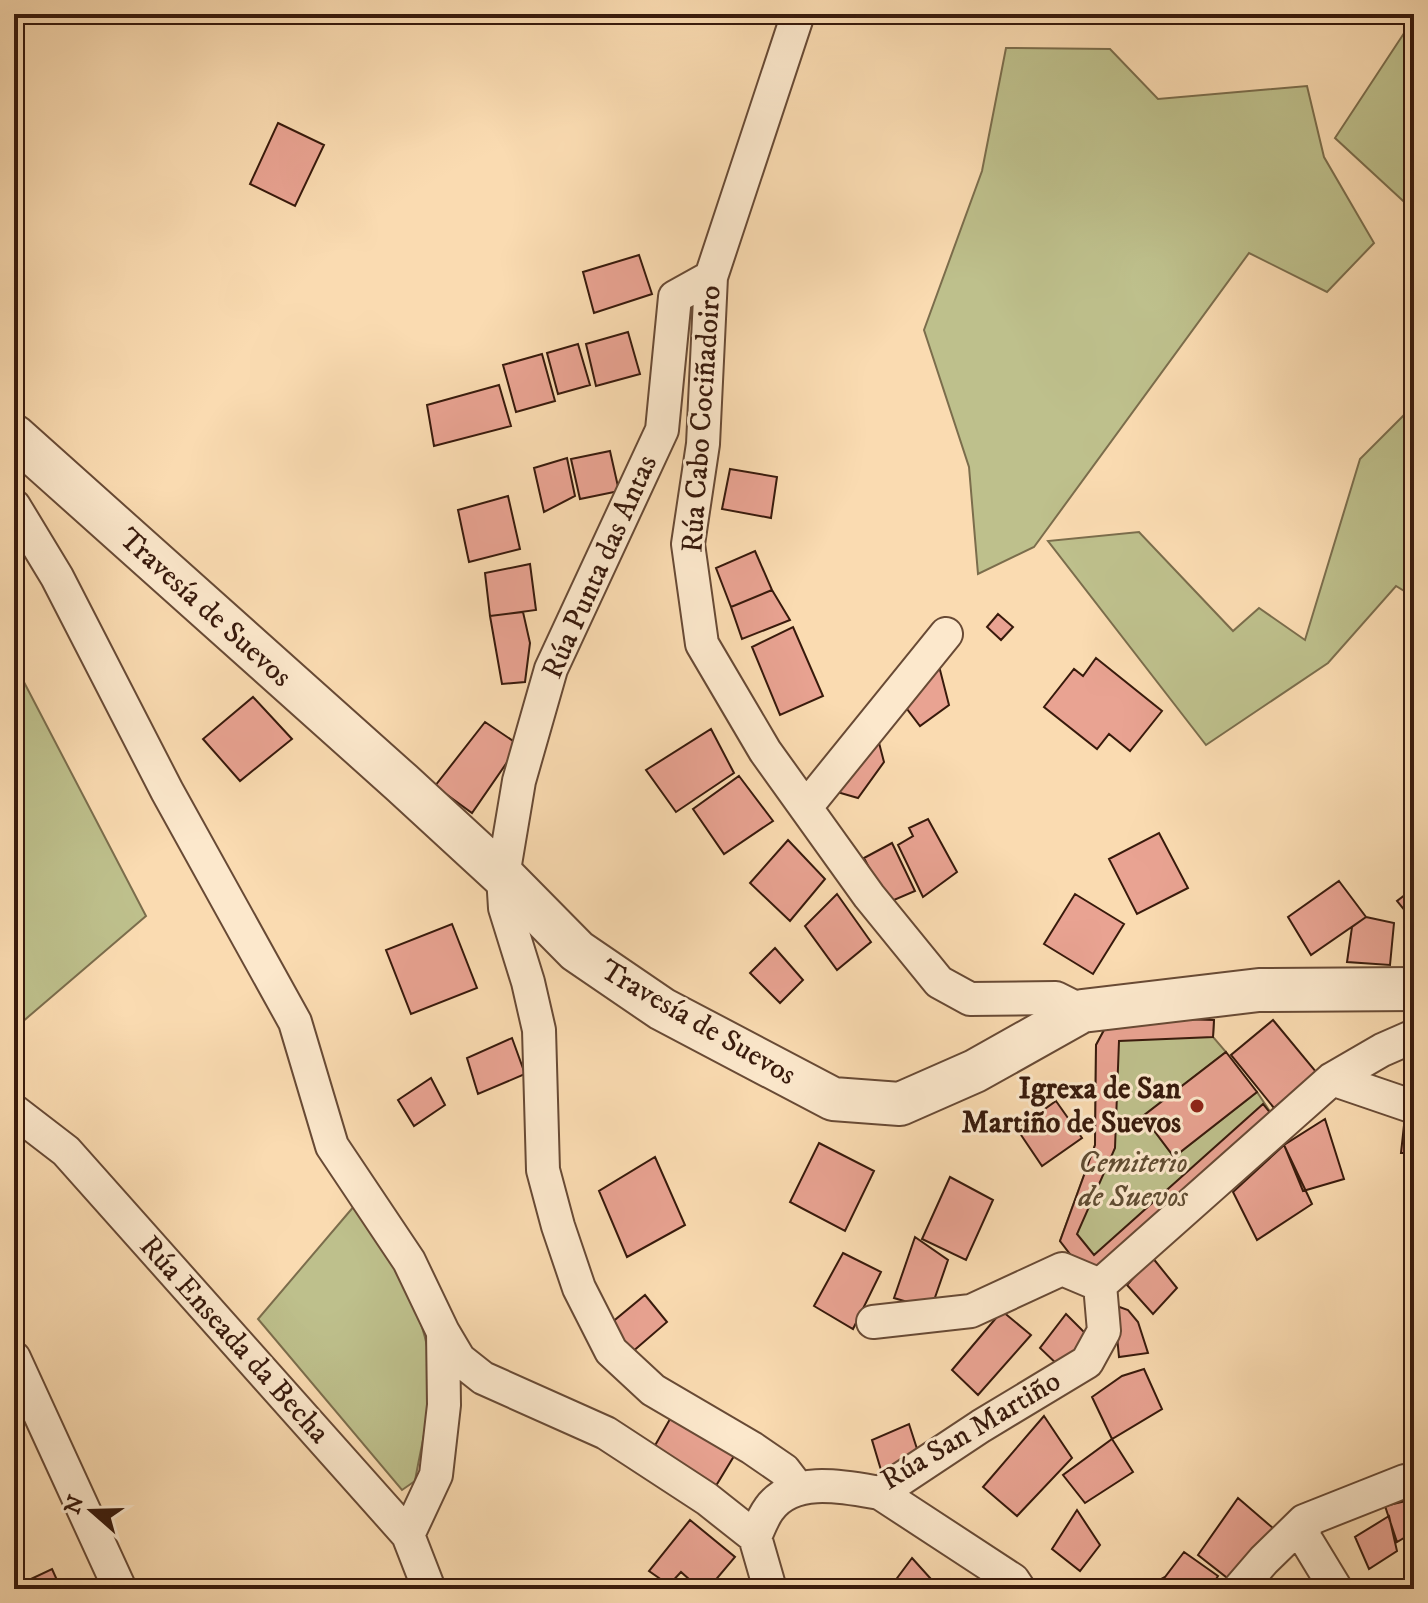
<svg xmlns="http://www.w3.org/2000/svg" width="1428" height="1603" viewBox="0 0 1428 1603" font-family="'IM FELL DW Pica',serif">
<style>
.green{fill:#bec08c;stroke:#7b6d4c;stroke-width:2}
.building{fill:#e9a392;stroke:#381a0c;stroke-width:2}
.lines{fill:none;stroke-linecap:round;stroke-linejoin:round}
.minor-casing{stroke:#684a35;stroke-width:36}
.tertiary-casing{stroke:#684a35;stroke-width:46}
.minor{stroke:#fce8cc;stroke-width:32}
.tertiary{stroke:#fce8cc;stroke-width:42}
.poi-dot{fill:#8f2418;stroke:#fce8cc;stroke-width:3}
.labels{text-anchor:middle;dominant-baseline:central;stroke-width:6;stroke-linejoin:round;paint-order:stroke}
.street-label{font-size:30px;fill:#381a0c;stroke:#fce8cc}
.poi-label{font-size:30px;font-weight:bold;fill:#381a0c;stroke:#fce8cc;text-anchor:end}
.park-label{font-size:30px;font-style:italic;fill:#604c32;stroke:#fce8cc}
</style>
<rect width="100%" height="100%" fill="#fadbb1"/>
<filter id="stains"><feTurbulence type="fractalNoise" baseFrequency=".0025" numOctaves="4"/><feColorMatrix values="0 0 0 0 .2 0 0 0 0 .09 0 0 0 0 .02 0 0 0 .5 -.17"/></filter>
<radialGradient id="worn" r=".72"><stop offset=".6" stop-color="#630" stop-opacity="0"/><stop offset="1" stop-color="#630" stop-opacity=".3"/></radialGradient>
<path class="green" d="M 1414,18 L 1414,211 L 1335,138 Z
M 1006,48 L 1110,49 L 1158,99 L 1307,86 L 1324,157 L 1374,243 L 1327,292 L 1249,253 L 1034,547 L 978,574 L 969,467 L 924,330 L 982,171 Z
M 1414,405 L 1414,597 L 1396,586 L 1328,663 L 1206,745 L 1048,541 L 1139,532 L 1233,631 L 1259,608 L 1305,640 L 1360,459 Z
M 14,663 L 146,916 L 14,1029 Z
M 1111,1017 L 1214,1020 L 1213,1037 L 1226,1052 L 1143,1116 L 1174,1157 L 1257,1092 L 1275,1119 L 1095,1273 L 1060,1241 L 1095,1145 L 1096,1045 Z
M 355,1205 C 390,1260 428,1309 431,1377 C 432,1405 420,1451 415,1481 L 402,1490 L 258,1319 Z"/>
<path class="building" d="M 278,123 L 324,145 L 295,206 L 250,184 Z
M 639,255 L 652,294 L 594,313 L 583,272 Z
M 628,332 L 640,374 L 596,386 L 586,344 Z
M 578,344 L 590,385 L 558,394 L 547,353 Z
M 542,354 L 555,401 L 516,412 L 503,365 Z
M 499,385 L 511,426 L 434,446 L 427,405 Z
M 610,451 L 619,491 L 580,499 L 571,459 Z
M 567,458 L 575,496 L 544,512 L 534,468 Z
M 730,469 L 777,477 L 771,518 L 722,509 Z
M 508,496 L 520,549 L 469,562 L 458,510 Z
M 755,551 L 772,590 L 731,607 L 716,568 Z
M 530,564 L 536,610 L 490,616 L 485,573 Z
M 772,590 L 790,620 L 742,639 L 731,607 Z
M 523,612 L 530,643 L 525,682 L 502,684 L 490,616 Z
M 998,614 L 1013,627 L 1001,640 L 987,627 Z
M 793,627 L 823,696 L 780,715 L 752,647 Z
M 1096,658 L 1162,711 L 1130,751 L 1109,734 L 1097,749 L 1044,707 L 1074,669 L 1083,676 Z
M 939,666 L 949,705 L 920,726 L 904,705 Z
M 253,697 L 292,739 L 240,781 L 203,739 Z
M 485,722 L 519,745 L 472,813 L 435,786 Z
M 711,729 L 734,773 L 676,812 L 646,770 Z
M 878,739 L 884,762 L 858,798 L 837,792 Z
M 739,776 L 773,821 L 724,854 L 693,809 Z
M 928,819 L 957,872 L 923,897 L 898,845 L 913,836 L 909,828 Z
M 1159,833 L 1188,888 L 1137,914 L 1109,859 Z
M 788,840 L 825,879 L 790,921 L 750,883 Z
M 892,843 L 915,891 L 887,903 L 864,858 Z
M 1339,881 L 1366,917 L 1311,955 L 1288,917 Z
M 1414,888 L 1414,922 L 1397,901 Z
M 837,894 L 871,942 L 837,970 L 805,926 Z
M 1075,894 L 1124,924 L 1093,974 L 1044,944 Z
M 1366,917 L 1394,923 L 1390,965 L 1347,962 L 1352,927 Z
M 452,924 L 477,988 L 411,1014 L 386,950 Z
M 775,948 L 803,980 L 780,1003 L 750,973 Z
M 1111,1017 L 1214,1020 L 1213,1037 L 1119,1041 L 1115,1148 L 1077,1234 L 1094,1255 L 1263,1104 L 1275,1119 L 1095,1273 L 1083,1271 L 1060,1241 L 1095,1145 L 1096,1045 Z
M 1273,1020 L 1317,1073 L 1274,1108 L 1231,1055 Z
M 512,1038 L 525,1074 L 478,1094 L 467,1058 Z
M 1226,1052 L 1257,1092 L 1174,1157 L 1143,1116 Z
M 431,1078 L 445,1105 L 414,1126 L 398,1100 Z
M 1056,1101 L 1082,1138 L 1042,1166 L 1017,1129 Z
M 1405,1116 L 1414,1119 L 1414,1153 L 1401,1153 Z
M 1325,1119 L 1344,1179 L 1303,1191 L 1284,1145 Z
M 819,1143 L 874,1171 L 845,1231 L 790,1202 Z
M 1284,1145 L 1312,1204 L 1257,1240 L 1233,1192 Z
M 655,1157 L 685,1225 L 627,1257 L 599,1191 Z
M 950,1177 L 993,1200 L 966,1260 L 922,1239 Z
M 915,1237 L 948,1260 L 931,1309 L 894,1298 Z
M 843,1253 L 881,1272 L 853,1329 L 814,1306 Z
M 1152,1257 L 1177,1288 L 1153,1314 L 1127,1285 Z
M 645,1295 L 667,1322 L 631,1353 L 610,1324 Z
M 1114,1305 L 1128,1310 L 1138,1322 L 1148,1353 L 1119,1357 Z
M 1002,1311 L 1031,1335 L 978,1395 L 952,1370 Z
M 1066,1314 L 1089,1337 L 1061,1368 L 1040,1348 Z
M 1144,1369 L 1162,1409 L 1112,1439 L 1092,1397 L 1122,1376 Z
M 1044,1416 L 1072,1458 L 1017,1516 L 983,1487 Z
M 670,1419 L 734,1456 L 714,1489 L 653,1449 Z
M 909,1424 L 918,1452 L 884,1480 L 872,1440 Z
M 1112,1439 L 1133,1472 L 1085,1503 L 1063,1475 Z
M 1238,1498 L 1274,1529 L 1235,1584 L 1198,1555 Z
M 1414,1499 L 1414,1532 L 1397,1542 L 1385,1506 Z
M 1077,1510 L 1100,1545 L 1080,1571 L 1052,1549 Z
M 1389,1516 L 1397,1551 L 1369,1569 L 1355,1537 Z
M 690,1520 L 735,1557 L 708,1589 L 700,1589 L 681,1572 L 669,1585 L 649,1571 Z
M 1184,1552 L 1218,1576 L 1210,1589 L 1143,1589 L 1165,1577 Z
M 912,1558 L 940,1589 L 889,1589 Z
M 52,1569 L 61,1589 L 14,1589 L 14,1587 Z"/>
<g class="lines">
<defs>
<path id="minor" d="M 798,14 L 711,277 L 703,444 L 688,544 L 702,644 L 765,751 L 869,896 L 939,982 L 970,999 L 1056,998 L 1082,1011
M 711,277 L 675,297 L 662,430 L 551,669 L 519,781 L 503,876 L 505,908 L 528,982 L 539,1030 L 543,1170 L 558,1226 L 579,1288 L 611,1351 L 653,1390 L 752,1448 L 784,1470 L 797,1487
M 14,506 L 57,577 L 167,791 L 295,1022 L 332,1146 L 409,1261 L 443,1332 L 444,1405 L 436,1475 L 408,1535
M 806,807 L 946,634
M 1332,1079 L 1414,1107
M 14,1111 L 66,1151 L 408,1535 L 429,1589
M 873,1322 L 971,1311 L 1062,1269 L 1100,1285
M 443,1332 L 459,1359 L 483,1378 L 606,1433 L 707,1499 L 755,1537
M 14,1358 L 120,1589
M 880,1493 L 1013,1580 L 1019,1589
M 1304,1521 L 1305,1538 L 1336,1589
M 770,1589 L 755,1537 C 759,1528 763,1517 769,1509 C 793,1475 845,1487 880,1493 L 981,1426 L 1087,1362 L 1104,1331 L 1100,1285 L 1332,1079 L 1382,1050 L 1414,1036
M 1239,1589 L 1264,1560 L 1304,1521 L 1405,1481 L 1414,1486"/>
<path id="tertiary" d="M 14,436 L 402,783 L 503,876 L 577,951 L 662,1009 L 833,1099 L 900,1104 L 975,1071 L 1082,1011 L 1259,990 L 1414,989"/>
</defs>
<use href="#minor" class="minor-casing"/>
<use href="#tertiary" class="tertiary-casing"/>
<use href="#minor" class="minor"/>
<use href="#tertiary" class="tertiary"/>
</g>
<circle class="poi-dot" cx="1197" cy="1106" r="8"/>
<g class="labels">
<g class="street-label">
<text transform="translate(702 419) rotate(-86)">Rúa Cabo Cociñadoiro</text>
<text transform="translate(600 567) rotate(-66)">Rúa Punta das Antas</text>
<text transform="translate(205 608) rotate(42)">Travesía de Suevos</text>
<text transform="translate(698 1023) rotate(30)">Travesía de Suevos</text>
<text transform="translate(234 1340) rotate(48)">Rúa Enseada da Becha</text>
<text transform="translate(971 1431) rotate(-31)">Rúa San Martiño</text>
</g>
<g class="poi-label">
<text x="1181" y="1089">Igrexa de San<tspan x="1181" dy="34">Martiño de Suevos</tspan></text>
</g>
<g class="park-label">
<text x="1133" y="1163">Cemiterio<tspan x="1133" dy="34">de Suevos</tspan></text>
</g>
</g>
<rect width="1428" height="1603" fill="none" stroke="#fadbb1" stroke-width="48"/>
<rect x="16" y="16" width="1396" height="1571" fill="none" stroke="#381a0c" stroke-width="4"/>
<rect x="24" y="24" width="1380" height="1555" fill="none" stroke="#381a0c" stroke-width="2"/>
<g transform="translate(92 1511) rotate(290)" stroke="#fce8cc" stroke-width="6" paint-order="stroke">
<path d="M0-6L14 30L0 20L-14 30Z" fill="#381a0c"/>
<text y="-12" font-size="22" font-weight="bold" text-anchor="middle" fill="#381a0c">N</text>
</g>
<rect width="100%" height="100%" filter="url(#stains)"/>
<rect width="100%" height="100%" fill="url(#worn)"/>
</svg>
